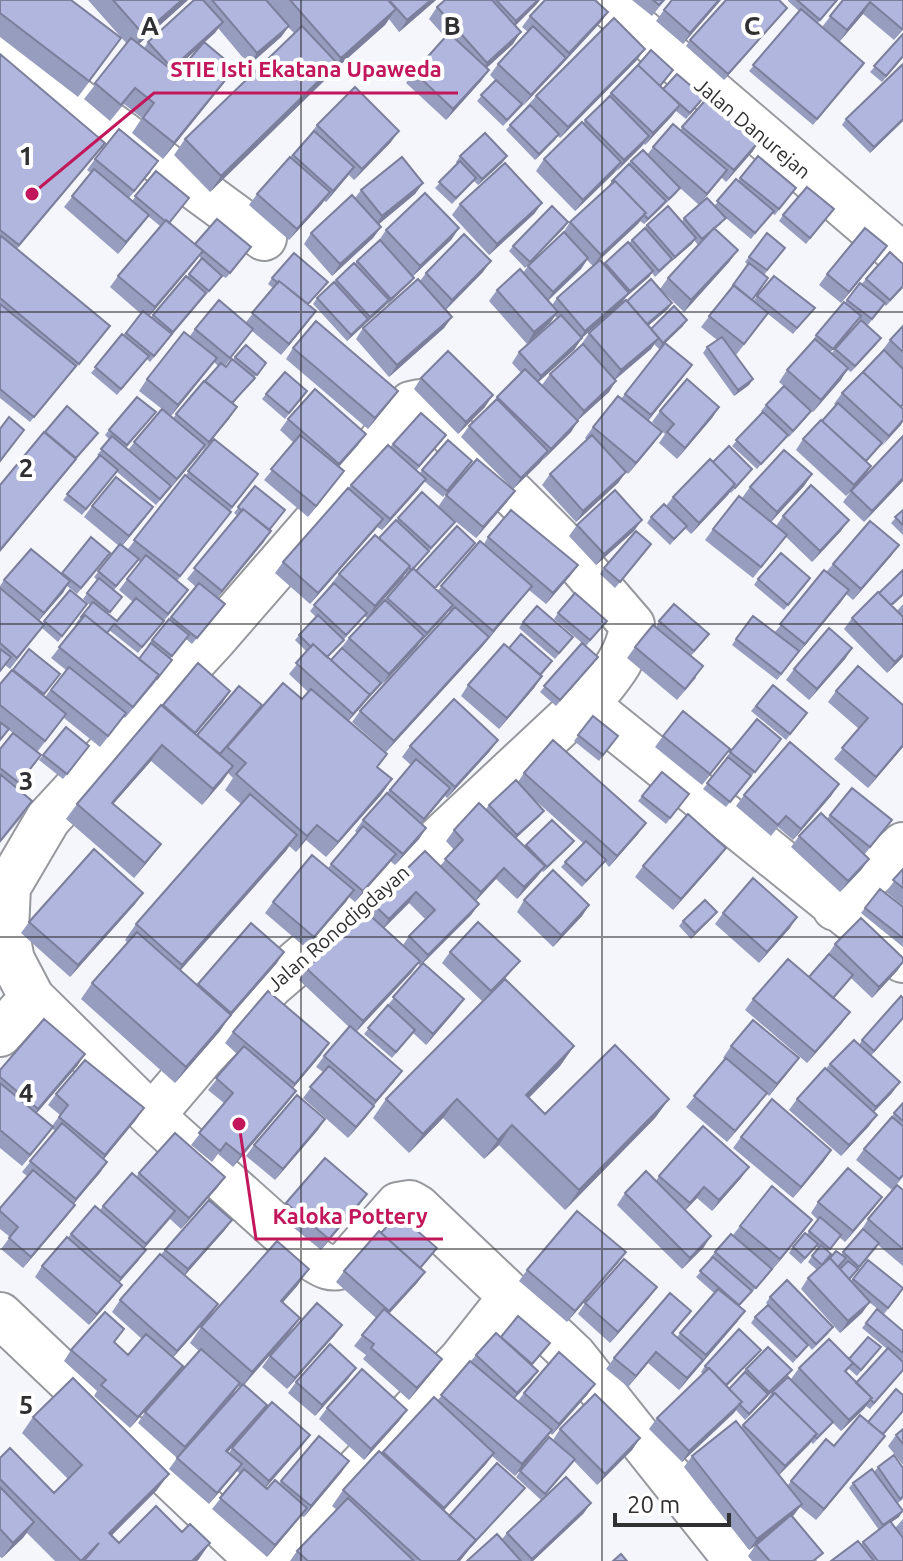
<svg xmlns="http://www.w3.org/2000/svg" width="903" height="1561" viewBox="0 0 903 1561" font-family="Ubuntu,sans-serif">
<style>
.lines{fill:none;stroke-linecap:round;stroke-linejoin:round}
.minor-casing{stroke:#97989d;stroke-width:48}
.minor{stroke:#fff;stroke-width:44}
.wall{fill:#979dbf;fill-rule:evenodd}
.shaded-wall{fill:#7b7f9b}
.building{fill:#b0b6de;stroke:#7b7f9b;stroke-width:2}
.grid{fill:none;stroke:#303032;stroke-width:2;stroke-opacity:0.55}
.labels{text-anchor:middle;dominant-baseline:central;stroke-width:8;stroke-linejoin:round;paint-order:stroke}
.street-label{font-size:20px;fill:#303032;stroke:#fff}
.grid-label{font-size:26px;text-anchor:middle;font-weight:bold;fill:#303032;stroke:#fff;stroke-width:8;stroke-linejoin:round;paint-order:stroke}
.leader{fill:none;stroke:#c2185b;stroke-width:3}
.callout-dot{fill:#c2185b;stroke:#fff;stroke-width:3}
.callout-label{font-size:22px;text-anchor:middle;font-weight:bold;fill:#c2185b;stroke:#fff;stroke-width:8;stroke-linejoin:round;paint-order:stroke}
</style>
<rect width="100%" height="100%" fill="#f5f6fc"/>
<g class="lines">
<defs>
<path id="minor" d="M 604,0 L 903,256
M 0,44 L 264,238
M 585,707 L 593,710 L 903,960
M 835,908 L 903,845
M 0,1034 L 32,998
M 152,1116 L 203,1056 L 272,984 L 422,855 L 577,710 L 585,707 C 606,681 629,658 632,625 L 557,538 L 420,402 L 411,404 L 327,509 L 214,639 L 48,819 L 8,887 L 6,930 L 12,960 L 32,998 L 152,1116 L 306,1254 C 320,1263 330,1273 346,1264 L 398,1205 L 410,1203 L 417,1207 L 574,1356 L 737,1561
M 0,1315 L 259,1561
M 272,1561 L 462,1359 L 511,1297"/>
</defs>
<use href="#minor" class="minor-casing"/>
<use href="#minor" class="minor"/>
</g>
<path class="wall" d="M 0,0 L 110,54 L 78,97 L 0,37 Z
M 88,0 L 188,0 L 139,44 L 144,48 L 148,42 L 194,0 L 436,0 L 399,32 L 389,19 L 385,25 L 331,73 L 326,79 L 210,192 L 174,155 L 185,139 L 294,33 L 288,27 L 281,37 L 249,65 L 218,28 L 204,42 L 224,83 L 163,159 L 132,133 L 142,118 L 124,104 L 110,121 L 84,99 L 127,44 ZM 199,47 L 177,74 L 173,71 Z
M 445,0 L 540,0 L 515,26 L 513,44 L 486,68 L 489,70 L 481,81 L 446,120 L 406,83 L 414,72 L 445,37 L 429,19 L 437,7 Z
M 632,0 L 665,0 L 652,16 Z
M 721,0 L 683,44 L 656,21 L 664,10 Z
M 788,0 L 838,0 L 818,23 L 822,27 L 843,0 L 903,0 L 903,30 L 894,40 L 863,14 L 840,41 L 864,63 L 813,125 L 749,71 L 799,11 L 788,1 Z
M 608,12 L 600,23 L 558,69 L 503,126 L 477,101 L 495,80 L 490,75 L 498,64 L 528,32 L 522,27 L 530,16 Z
M 783,13 L 724,80 L 686,46 L 690,40 Z
M 903,34 L 903,58 L 882,82 L 870,72 Z
M 0,54 L 105,143 L 17,249 L 106,332 L 30,422 L 0,398 Z
M 637,60 L 560,138 L 558,136 L 535,160 L 506,130 L 536,96 Z
M 903,64 L 903,121 L 870,153 L 842,125 L 846,119 Z
M 673,70 L 660,87 L 663,89 L 700,103 L 686,119 L 676,111 L 645,145 L 644,144 L 575,211 L 536,171 L 544,159 L 583,123 L 611,93 Z
M 709,96 L 753,151 L 726,182 L 721,177 L 699,205 L 680,188 L 676,194 L 644,224 L 640,221 L 593,266 L 587,260 L 581,269 L 548,301 L 552,305 L 557,298 L 604,265 L 629,243 L 647,225 L 682,222 L 684,218 L 714,206 L 738,181 L 758,156 L 796,188 L 775,215 L 772,213 L 751,239 L 721,214 L 721,224 L 715,229 L 730,261 L 684,312 L 660,289 L 668,278 L 703,240 L 698,245 L 694,240 L 655,277 L 652,273 L 649,277 L 626,297 L 621,304 L 582,338 L 574,350 L 538,382 L 553,396 L 542,385 L 550,374 L 581,345 L 589,333 L 672,303 L 668,309 L 648,326 L 651,329 L 683,326 L 659,349 L 654,344 L 651,349 L 615,380 L 609,392 L 578,420 L 571,432 L 513,489 L 461,437 L 469,426 L 521,373 L 512,363 L 519,352 L 557,318 L 555,316 L 550,323 L 527,344 L 489,301 L 497,290 L 523,273 L 528,266 L 563,233 L 570,222 L 608,187 L 612,181 L 631,161 L 647,155 L 653,147 L 680,130 Z
M 317,125 L 391,142 L 354,180 L 349,175 L 326,202 L 324,201 L 289,240 L 249,205 L 257,194 L 309,136 Z
M 460,156 L 503,162 L 478,185 L 474,181 L 452,204 L 435,188 L 457,164 L 456,162 Z
M 95,159 L 151,172 L 129,198 L 132,201 L 156,171 L 169,223 L 195,244 L 247,253 L 226,278 L 222,276 L 172,335 L 150,362 L 147,359 L 117,395 L 91,373 L 141,314 L 110,287 L 118,276 L 160,226 L 148,216 L 118,254 L 64,207 L 91,173 L 87,170 ZM 199,256 L 202,259 L 187,277 L 151,317 L 149,316 Z
M 423,183 L 415,194 L 379,224 L 381,227 L 373,238 L 332,276 L 304,244 L 311,233 L 355,198 L 361,190 Z
M 542,203 L 534,214 L 489,255 L 452,215 L 460,204 Z
M 834,209 L 806,244 L 779,221 L 783,215 Z
M 568,222 L 564,228 L 525,268 L 509,251 L 513,246 Z
M 459,228 L 451,240 L 413,276 L 414,278 L 410,283 L 347,341 L 313,304 L 317,298 L 378,242 L 386,230 Z
M 767,233 L 785,248 L 764,275 L 752,300 L 753,301 L 757,296 L 810,314 L 793,334 L 768,314 L 736,355 L 753,379 L 749,385 L 734,396 L 703,353 L 707,347 L 717,340 L 701,327 L 748,265 L 745,262 Z
M 879,257 L 841,303 L 819,285 L 827,274 Z
M 483,272 L 446,310 L 452,317 L 444,328 L 389,377 L 356,339 L 363,328 L 420,281 L 426,273 Z
M 272,278 L 328,282 L 308,305 L 308,322 L 281,355 L 252,331 L 225,366 L 226,367 L 246,345 L 266,363 L 233,404 L 237,407 L 229,419 L 156,505 L 117,472 L 82,515 L 63,500 L 99,456 L 97,455 L 110,440 L 105,435 L 109,430 L 156,412 L 126,448 L 128,450 L 162,409 L 139,391 L 147,379 L 190,336 L 195,329 L 246,322 L 273,288 L 268,284 ZM 214,362 L 218,366 L 205,381 L 204,381 L 173,418 L 171,416 Z
M 866,279 L 903,288 L 886,306 L 884,304 L 868,325 L 860,319 L 830,353 L 831,354 L 835,349 L 877,344 L 851,372 L 848,370 L 813,412 L 779,382 L 787,370 L 813,341 L 816,335 Z
M 903,326 L 903,406 L 901,407 L 903,422 L 866,461 L 871,466 L 864,477 L 846,496 L 796,450 L 803,439 L 836,406 L 834,404 L 842,393 L 882,351 L 890,340 Z
M 665,343 L 684,376 L 648,421 L 654,443 L 628,474 L 626,472 L 618,483 L 576,522 L 542,485 L 550,474 L 587,440 L 585,438 L 593,427 L 621,399 Z
M 293,348 L 398,391 L 368,429 L 286,359 Z
M 421,378 L 485,407 L 458,434 L 414,389 Z
M 307,391 L 285,419 L 262,399 L 266,394 Z
M 766,405 L 807,417 L 789,437 L 787,435 L 757,469 L 732,446 L 762,412 L 761,411 Z
M 719,407 L 712,418 L 677,459 L 659,443 L 665,434 L 652,422 L 660,411 Z
M 288,419 L 358,445 L 339,467 L 336,482 L 308,517 L 264,480 L 294,443 L 280,430 Z
M 214,439 L 250,485 L 230,511 L 223,523 L 177,581 L 180,601 L 138,653 L 109,630 L 107,633 L 139,659 L 149,646 L 148,645 L 152,640 L 196,587 L 187,579 L 238,516 L 234,513 L 255,486 L 270,530 L 263,543 L 217,598 L 225,604 L 192,644 L 186,639 L 170,659 L 172,660 L 153,685 L 125,718 L 124,717 L 100,747 L 64,718 L 37,752 L 37,761 L 16,788 L 25,813 L 0,843 L 0,749 L 13,733 L 9,730 L 0,741 L 0,684 L 29,649 L 60,674 L 43,696 L 45,697 L 66,670 L 51,658 L 78,624 L 76,623 L 90,605 L 83,599 L 97,580 L 94,577 L 119,546 L 84,517 L 92,506 L 145,518 L 123,545 L 128,549 ZM 138,560 L 140,562 L 119,590 L 133,602 L 117,621 L 108,614 L 122,597 L 114,590 Z
M 448,440 L 468,467 L 443,497 L 424,481 L 418,490 L 382,530 L 377,527 L 310,604 L 275,573 L 283,562 L 351,485 L 393,444 L 442,441 L 416,471 L 420,473 Z
M 713,462 L 752,469 L 748,474 L 731,493 L 730,492 L 691,534 L 685,528 L 670,545 L 647,523 L 651,517 L 666,506 L 673,497 Z
M 812,474 L 804,486 L 771,522 L 776,526 L 783,516 L 841,531 L 812,562 L 786,537 L 753,578 L 705,540 L 713,529 L 742,498 L 750,487 Z
M 903,481 L 864,522 L 843,502 L 851,491 Z
M 422,492 L 455,522 L 414,569 L 416,571 L 471,549 L 435,589 L 437,591 L 484,544 L 488,537 L 578,565 L 570,576 L 546,604 L 529,590 L 481,648 L 386,752 L 352,722 L 360,711 L 450,612 L 449,611 L 348,721 L 378,767 L 392,779 L 381,795 L 326,857 L 306,840 L 296,852 L 289,846 L 180,971 L 197,985 L 251,923 L 277,963 L 228,1019 L 220,1031 L 175,1083 L 81,999 L 92,983 L 128,943 L 125,940 L 136,924 L 241,804 L 225,790 L 233,778 L 228,773 L 202,805 L 151,761 L 113,804 L 149,860 L 134,878 L 66,819 L 77,804 L 198,663 L 223,702 L 195,734 L 197,736 L 262,705 L 254,716 L 302,699 L 308,692 L 289,674 L 307,652 L 295,640 L 316,617 L 310,611 L 339,574 L 396,521 ZM 405,574 L 407,575 L 349,638 L 331,660 L 328,657 L 365,616 L 367,618 Z
M 446,495 L 507,502 L 476,538 L 438,507 Z
M 903,510 L 903,535 L 891,523 Z
M 577,525 L 634,531 L 596,565 L 569,536 Z
M 91,537 L 106,559 L 77,594 L 67,586 L 39,620 L 43,623 L 70,590 L 83,610 L 58,642 L 42,628 L 10,669 L 5,665 L 0,672 L 0,586 L 4,580 L 61,574 Z
M 647,550 L 615,588 L 600,574 L 604,568 Z
M 891,556 L 853,600 L 846,594 L 777,680 L 732,645 L 736,639 L 774,633 L 833,564 Z
M 903,570 L 903,596 L 892,606 L 897,611 L 903,604 L 903,657 L 887,673 L 844,629 L 852,618 Z
M 758,579 L 806,584 L 784,610 L 754,585 Z
M 558,613 L 603,626 L 586,646 L 594,663 L 556,706 L 540,692 L 582,643 L 554,619 Z
M 659,621 L 705,639 L 691,656 L 696,678 L 677,700 L 627,658 L 635,647 L 656,627 Z
M 523,622 L 573,637 L 555,659 L 519,628 Z
M 509,648 L 552,661 L 541,675 L 542,676 L 534,688 L 499,729 L 461,696 L 468,685 Z
M 852,648 L 845,659 L 809,700 L 786,680 L 794,669 Z
M 773,685 L 807,713 L 786,740 L 751,711 Z
M 836,691 L 903,747 L 868,788 L 834,759 L 859,729 L 828,702 Z
M 593,716 L 618,736 L 599,761 L 574,741 Z
M 663,736 L 730,749 L 702,785 L 655,747 Z
M 777,745 L 726,807 L 703,789 L 727,758 L 726,758 L 730,752 Z
M 410,746 L 490,751 L 447,798 L 445,796 L 422,823 L 426,828 L 419,839 L 395,865 L 390,861 L 355,902 L 349,897 L 306,948 L 265,913 L 273,902 L 328,868 L 357,833 L 355,831 L 363,820 L 411,765 L 402,757 Z
M 85,751 L 63,779 L 39,760 L 43,755 Z
M 524,773 L 638,834 L 609,867 L 605,862 L 582,887 L 561,867 L 583,843 L 535,800 L 540,816 L 516,838 L 525,847 L 552,820 L 574,841 L 569,847 L 543,872 L 542,871 L 517,899 L 496,879 L 475,901 L 479,904 L 471,915 L 423,963 L 464,999 L 456,1010 L 426,1045 L 413,1033 L 392,1058 L 364,1034 L 420,966 L 418,963 L 412,972 L 356,1032 L 402,1071 L 374,1105 L 366,1117 L 348,1138 L 303,1098 L 323,1072 L 316,1067 L 324,1056 L 349,1027 L 299,980 L 307,969 L 366,912 L 372,903 L 440,866 L 454,850 L 446,841 L 454,830 L 486,809 L 489,805 L 518,782 ZM 409,903 L 425,919 L 409,936 L 403,945 L 384,928 Z
M 839,784 L 831,796 L 793,840 L 778,827 L 771,836 L 736,806 L 744,795 Z
M 852,788 L 884,831 L 864,855 L 869,859 L 861,870 L 840,892 L 791,847 L 799,836 L 827,819 Z
M 689,794 L 666,824 L 638,801 L 642,796 Z
M 726,848 L 718,859 L 673,910 L 635,877 L 643,866 Z
M 903,869 L 903,906 L 886,892 Z
M 880,889 L 903,907 L 903,947 L 861,913 Z
M 143,893 L 135,904 L 70,977 L 21,933 L 29,922 Z
M 524,900 L 589,905 L 582,916 L 553,947 L 517,912 Z
M 723,913 L 790,928 L 759,963 L 715,924 Z
M 713,917 L 691,939 L 679,926 L 683,921 Z
M 835,944 L 903,963 L 897,971 L 872,998 L 851,978 L 834,998 L 842,1023 L 807,1063 L 745,1010 L 753,999 L 809,977 L 827,956 Z
M 450,952 L 520,961 L 505,979 L 574,1046 L 560,1066 L 529,1098 L 545,1114 L 669,1099 L 655,1118 L 565,1210 L 499,1145 L 484,1159 L 443,1118 L 409,1153 L 373,1118 L 386,1099 L 482,1001 L 442,963 Z
M 903,1019 L 871,1056 L 892,1093 L 874,1112 L 869,1126 L 841,1156 L 789,1110 L 797,1099 L 830,1064 L 859,1045 L 862,1040 Z
M 233,1032 L 321,1055 L 293,1088 L 296,1091 L 288,1102 L 233,1167 L 218,1154 L 212,1162 L 191,1145 L 224,1103 L 208,1090 L 237,1054 L 225,1043 Z
M 731,1046 L 799,1058 L 769,1096 L 766,1093 L 727,1142 L 686,1107 L 725,1059 L 723,1058 Z
M 78,1065 L 36,1113 L 52,1126 L 60,1115 L 48,1105 L 56,1094 L 144,1108 L 104,1159 L 107,1162 L 74,1204 L 67,1216 L 23,1268 L 1,1249 L 10,1237 L 0,1229 L 0,1208 L 27,1176 L 22,1172 L 55,1131 L 52,1128 L 22,1166 L 0,1148 L 0,1070 Z
M 903,1103 L 903,1177 L 892,1190 L 856,1160 L 864,1149 Z
M 325,1119 L 275,1180 L 246,1156 L 254,1145 Z
M 741,1137 L 824,1161 L 793,1198 L 733,1148 Z
M 139,1173 L 225,1177 L 217,1188 L 181,1229 L 170,1219 L 144,1249 L 146,1250 L 138,1261 L 119,1283 L 114,1296 L 89,1325 L 35,1277 L 42,1266 L 71,1234 L 100,1210 L 103,1206 L 136,1177 Z
M 659,1176 L 741,1178 L 712,1211 L 697,1198 L 685,1210 L 704,1247 L 682,1269 L 617,1205 L 625,1193 L 656,1181 Z
M 903,1190 L 903,1266 L 878,1245 L 850,1280 L 851,1281 L 868,1260 L 900,1294 L 884,1314 L 869,1302 L 862,1313 L 840,1333 L 801,1289 L 808,1278 L 817,1270 L 808,1262 L 818,1248 L 816,1246 L 801,1264 L 789,1253 L 793,1247 L 807,1234 L 818,1220 L 811,1213 L 818,1202 L 874,1208 L 845,1242 L 839,1237 L 828,1251 L 831,1254 L 820,1267 L 841,1255 L 861,1231 L 868,1219 Z
M 367,1194 L 359,1205 L 321,1250 L 278,1215 L 286,1203 Z
M 232,1220 L 224,1231 L 184,1275 L 210,1316 L 173,1357 L 175,1377 L 130,1428 L 94,1396 L 97,1391 L 64,1361 L 71,1350 L 115,1343 L 128,1355 L 142,1339 L 112,1312 L 120,1300 L 165,1250 Z
M 740,1226 L 804,1231 L 768,1275 L 739,1306 L 745,1311 L 737,1322 L 679,1390 L 648,1363 L 628,1387 L 606,1369 L 614,1358 L 691,1311 L 673,1334 L 677,1337 L 714,1293 L 696,1277 L 712,1259 L 710,1258 L 715,1252 L 733,1235 Z
M 381,1233 L 437,1248 L 421,1268 L 425,1272 L 417,1283 L 389,1314 L 442,1359 L 434,1370 L 409,1400 L 363,1359 L 366,1355 L 354,1346 L 376,1318 L 336,1282 L 344,1271 Z
M 626,1252 L 618,1263 L 567,1322 L 519,1281 L 527,1270 Z
M 298,1285 L 283,1302 L 300,1318 L 289,1333 L 244,1385 L 267,1405 L 259,1416 L 228,1452 L 229,1453 L 232,1448 L 310,1435 L 302,1446 L 265,1488 L 267,1489 L 279,1484 L 319,1436 L 349,1461 L 304,1517 L 301,1516 L 267,1557 L 212,1509 L 240,1474 L 237,1471 L 209,1504 L 169,1469 L 177,1458 L 240,1387 L 238,1386 L 232,1395 L 177,1458 L 138,1423 L 145,1412 L 199,1351 L 190,1343 L 201,1327 Z
M 657,1287 L 649,1298 L 610,1343 L 578,1314 L 585,1303 Z
M 770,1297 L 829,1333 L 812,1350 L 808,1345 L 793,1363 L 751,1323 L 755,1317 L 789,1326 L 766,1303 Z
M 877,1309 L 903,1331 L 903,1371 L 870,1409 L 866,1406 L 841,1431 L 833,1423 L 813,1444 L 811,1442 L 779,1475 L 788,1485 L 826,1439 L 834,1446 L 884,1435 L 885,1436 L 816,1520 L 800,1507 L 792,1516 L 817,1561 L 752,1561 L 748,1556 L 755,1546 L 749,1550 L 684,1467 L 692,1456 L 741,1427 L 769,1399 L 768,1398 L 772,1392 L 791,1379 L 799,1368 L 849,1360 L 881,1347 L 857,1376 L 849,1369 L 846,1372 L 856,1383 L 887,1349 L 862,1328 Z
M 342,1325 L 334,1336 L 287,1389 L 262,1367 L 270,1356 Z
M 501,1337 L 546,1349 L 532,1365 L 538,1371 L 530,1382 L 515,1398 L 518,1401 L 524,1393 L 595,1384 L 587,1395 L 552,1435 L 550,1433 L 515,1476 L 492,1456 L 486,1464 L 443,1511 L 449,1516 L 525,1488 L 471,1547 L 460,1561 L 290,1561 L 297,1551 L 337,1510 L 332,1506 L 343,1490 L 382,1454 L 434,1397 L 437,1401 L 476,1355 Z
M 756,1356 L 727,1386 L 729,1389 L 746,1369 L 792,1370 L 745,1420 L 736,1410 L 682,1462 L 649,1429 L 657,1418 L 703,1374 L 701,1372 L 705,1366 Z
M 356,1368 L 348,1379 L 315,1416 L 288,1393 L 296,1382 Z
M 327,1408 L 407,1410 L 399,1421 L 364,1460 L 319,1419 Z
M 33,1417 L 157,1490 L 112,1535 L 119,1543 L 199,1559 L 197,1561 L 55,1561 L 27,1533 L 2,1558 L 0,1557 L 0,1458 L 54,1493 L 68,1479 L 22,1433 Z
M 560,1429 L 640,1438 L 632,1450 L 597,1485 L 574,1461 L 541,1500 L 516,1477 L 520,1471 L 553,1440 Z
M 903,1429 L 903,1465 L 888,1446 L 896,1435 Z
M 878,1467 L 903,1468 L 903,1499 L 898,1503 L 899,1517 L 891,1522 L 895,1528 L 903,1519 L 903,1561 L 831,1561 L 861,1544 L 879,1530 L 849,1488 L 853,1483 L 874,1472 Z
M 591,1503 L 583,1514 L 533,1561 L 467,1561 L 502,1539 L 507,1533 Z"/>
<path class="shaded-wall" d="M 182,0 L 188,0 L 132,50 L 143,34 Z
M 431,0 L 436,0 L 399,32 L 407,20 Z
M 538,0 L 540,0 L 536,5 L 509,32 L 516,21 Z
M 719,0 L 721,0 L 683,44 L 690,33 Z
M 870,2 L 863,14 L 840,41 L 847,30 Z
M 787,8 L 783,13 L 724,80 L 728,74 Z
M 396,9 L 385,25 L 331,73 L 326,79 L 210,192 L 221,176 L 337,64 L 341,58 Z
M 608,12 L 600,23 L 523,106 L 531,95 Z
M 223,22 L 215,33 L 164,79 L 172,68 Z
M 289,26 L 281,37 L 249,65 L 257,53 Z
M 521,32 L 513,44 L 479,75 L 487,63 Z
M 645,49 L 637,60 L 560,138 L 568,127 Z
M 235,68 L 224,83 L 163,159 L 174,143 Z
M 489,70 L 481,81 L 446,120 L 453,109 Z
M 680,105 L 672,116 L 645,145 L 653,133 Z
M 903,119 L 903,121 L 870,153 L 874,147 Z
M 399,131 L 391,142 L 354,180 L 362,169 Z
M 559,134 L 555,140 L 535,160 L 539,154 Z
M 649,136 L 641,147 L 617,171 L 624,160 Z
M 761,139 L 753,151 L 726,182 L 734,170 Z
M 507,156 L 503,162 L 478,185 L 482,179 Z
M 621,162 L 614,173 L 575,211 L 583,200 Z
M 354,167 L 346,178 L 326,202 L 333,191 Z
M 727,170 L 719,181 L 699,205 L 707,194 Z
M 423,183 L 415,194 L 374,228 L 382,216 Z
M 330,192 L 322,204 L 289,240 L 297,229 Z
M 666,201 L 662,207 L 644,224 L 648,219 Z
M 542,203 L 534,214 L 489,255 L 497,244 Z
M 646,213 L 638,224 L 593,266 L 601,255 Z
M 149,215 L 141,226 L 118,254 L 126,242 Z
M 568,222 L 564,228 L 525,268 L 530,262 Z
M 381,227 L 373,238 L 332,276 L 340,264 Z
M 459,228 L 451,240 L 412,277 L 420,266 Z
M 696,238 L 692,244 L 671,262 L 675,257 Z
M 887,246 L 879,257 L 841,303 L 849,292 Z
M 738,250 L 730,261 L 684,312 L 691,300 Z
M 203,251 L 195,262 L 147,319 L 155,307 Z
M 588,258 L 581,269 L 545,303 L 553,292 Z
M 491,261 L 483,272 L 444,311 L 452,300 Z
M 653,271 L 649,277 L 626,297 L 621,304 L 577,342 L 585,331 Z
M 414,278 L 410,283 L 387,305 L 391,299 Z
M 389,300 L 385,306 L 366,323 L 370,317 Z
M 672,303 L 668,309 L 642,331 L 646,325 Z
M 316,311 L 308,322 L 281,355 L 289,344 Z
M 558,312 L 550,323 L 527,344 L 534,332 Z
M 452,317 L 444,328 L 389,377 L 397,365 Z
M 368,319 L 364,325 L 347,341 L 351,335 Z
M 687,320 L 683,326 L 659,349 L 663,343 Z
M 582,338 L 574,350 L 533,387 L 541,376 Z
M 659,338 L 651,349 L 613,381 L 621,370 Z
M 217,358 L 209,369 L 171,416 L 178,405 Z
M 692,365 L 684,376 L 643,427 L 651,415 Z
M 848,368 L 841,380 L 813,412 L 821,400 Z
M 753,379 L 749,385 L 734,396 L 738,390 Z
M 616,381 L 609,392 L 576,422 L 584,411 Z
M 398,391 L 390,402 L 368,429 L 375,418 Z
M 493,395 L 485,407 L 458,434 L 466,422 Z
M 237,407 L 229,419 L 201,453 L 209,442 Z
M 719,407 L 712,418 L 677,459 L 685,448 Z
M 903,420 L 901,425 L 881,447 L 889,436 Z
M 578,421 L 571,432 L 543,460 L 551,449 Z
M 662,432 L 654,443 L 628,474 L 636,463 Z
M 366,434 L 358,445 L 331,475 L 339,464 Z
M 205,445 L 198,456 L 169,490 L 177,479 Z
M 548,451 L 540,463 L 513,489 L 521,478 Z
M 76,459 L 68,470 L 0,552 L 0,550 Z
M 871,466 L 864,477 L 846,496 L 854,485 Z
M 344,471 L 336,482 L 308,517 L 316,506 Z
M 626,472 L 618,483 L 576,522 L 583,511 Z
M 812,474 L 804,486 L 770,523 L 777,512 Z
M 903,478 L 903,481 L 864,522 L 872,511 Z
M 426,479 L 418,490 L 382,530 L 390,519 Z
M 735,484 L 728,495 L 691,534 L 699,523 Z
M 515,491 L 507,502 L 476,538 L 483,527 Z
M 153,507 L 145,518 L 121,547 L 129,536 Z
M 383,519 L 375,530 L 310,604 L 318,593 Z
M 642,520 L 634,531 L 596,565 L 604,554 Z
M 849,520 L 841,531 L 812,562 L 820,551 Z
M 271,531 L 263,543 L 214,602 L 222,591 Z
M 899,545 L 891,556 L 853,600 L 861,589 Z
M 578,565 L 570,576 L 546,604 L 553,593 Z
M 410,566 L 403,578 L 367,618 L 375,606 Z
M 70,581 L 63,593 L 36,624 L 44,613 Z
M 532,586 L 481,648 L 386,752 L 394,741 L 488,638 Z
M 849,590 L 841,602 L 797,655 L 805,644 Z
M 453,605 L 445,616 L 419,644 L 427,633 Z
M 424,636 L 417,647 L 382,685 L 389,674 Z
M 852,648 L 845,659 L 809,700 L 817,689 Z
M 903,654 L 903,657 L 887,673 L 895,662 Z
M 542,676 L 534,688 L 499,729 L 507,718 Z
M 230,691 L 223,702 L 187,744 L 195,733 Z
M 370,695 L 362,706 L 345,725 L 353,714 Z
M 498,740 L 490,751 L 447,798 L 455,787 Z
M 162,745 L 151,761 L 101,818 L 112,803 Z
M 903,745 L 903,747 L 868,788 L 876,777 Z
M 730,749 L 722,760 L 702,785 L 710,774 Z
M 233,766 L 222,782 L 202,805 L 213,789 Z
M 392,779 L 381,795 L 326,857 L 338,842 Z
M 839,784 L 831,796 L 793,840 L 801,829 Z
M 450,788 L 442,799 L 416,830 L 424,819 Z
M 544,811 L 540,816 L 513,841 L 517,835 Z
M 646,823 L 638,834 L 609,867 L 617,856 Z
M 317,825 L 306,840 L 296,852 L 307,836 Z
M 426,828 L 419,839 L 395,865 L 403,854 Z
M 297,835 L 286,851 L 171,981 L 182,965 Z
M 574,841 L 569,847 L 543,872 L 547,867 Z
M 161,844 L 149,860 L 134,878 L 145,863 Z
M 726,848 L 718,859 L 673,910 L 681,899 Z
M 396,854 L 388,865 L 355,902 L 363,891 Z
M 869,859 L 861,870 L 840,892 L 848,881 Z
M 545,866 L 537,877 L 517,899 L 524,887 Z
M 504,868 L 496,879 L 473,904 L 481,892 Z
M 354,890 L 346,902 L 306,948 L 314,937 Z
M 416,892 L 409,903 L 382,930 L 389,919 Z
M 143,893 L 135,904 L 70,977 L 78,965 Z
M 479,904 L 471,915 L 420,966 L 428,955 Z
M 589,905 L 582,916 L 553,947 L 561,935 Z
M 717,912 L 713,917 L 691,939 L 695,933 Z
M 797,917 L 790,928 L 759,963 L 767,952 Z
M 284,952 L 277,963 L 228,1019 L 220,1031 L 175,1083 L 186,1067 L 231,1013 Z
M 420,961 L 412,972 L 355,1033 L 363,1021 Z
M 903,962 L 897,971 L 872,998 L 879,987 Z
M 464,999 L 456,1010 L 426,1045 L 433,1034 Z
M 850,1012 L 842,1023 L 807,1063 L 815,1052 Z
M 329,1043 L 321,1055 L 287,1095 L 295,1084 Z
M 574,1046 L 560,1066 L 512,1115 L 526,1095 Z
M 85,1054 L 78,1065 L 30,1121 L 38,1109 Z
M 799,1058 L 791,1069 L 769,1096 L 777,1084 Z
M 402,1071 L 394,1082 L 368,1112 L 376,1101 Z
M 900,1082 L 892,1093 L 868,1118 L 876,1107 Z
M 296,1091 L 288,1102 L 233,1167 L 241,1155 Z
M 767,1093 L 759,1104 L 727,1142 L 735,1131 Z
M 457,1099 L 443,1118 L 409,1153 L 423,1134 Z
M 669,1099 L 655,1118 L 565,1210 L 579,1190 Z
M 374,1106 L 366,1117 L 348,1138 L 356,1127 Z
M 144,1108 L 136,1120 L 98,1166 L 105,1155 Z
M 877,1115 L 869,1126 L 841,1156 L 849,1145 Z
M 325,1119 L 318,1130 L 275,1180 L 283,1169 Z
M 512,1125 L 499,1145 L 484,1159 L 498,1140 Z
M 53,1127 L 45,1138 L 22,1166 L 30,1155 Z
M 831,1150 L 824,1161 L 793,1198 L 801,1187 Z
M 107,1162 L 100,1173 L 68,1210 L 76,1199 Z
M 749,1167 L 741,1178 L 712,1211 L 719,1200 Z
M 225,1177 L 217,1188 L 181,1229 L 189,1218 Z
M 704,1187 L 697,1198 L 682,1214 L 690,1203 Z
M 367,1194 L 359,1205 L 321,1250 L 329,1239 Z
M 882,1197 L 874,1208 L 845,1242 L 853,1231 Z
M 75,1205 L 67,1216 L 23,1268 L 31,1257 Z
M 175,1211 L 167,1222 L 138,1255 L 146,1244 Z
M 232,1220 L 224,1231 L 180,1281 L 188,1269 Z
M 812,1220 L 804,1231 L 772,1270 L 780,1259 Z
M 711,1236 L 704,1247 L 682,1269 L 690,1258 Z
M 146,1250 L 138,1261 L 113,1289 L 121,1278 Z
M 626,1252 L 618,1263 L 567,1322 L 575,1311 Z
M 309,1269 L 298,1285 L 270,1317 L 281,1301 Z
M 425,1272 L 417,1283 L 381,1322 L 389,1311 Z
M 122,1285 L 114,1296 L 89,1325 L 97,1314 Z
M 657,1287 L 649,1298 L 610,1343 L 618,1332 Z
M 870,1302 L 862,1313 L 840,1333 L 848,1321 Z
M 218,1304 L 210,1316 L 169,1362 L 177,1351 Z
M 745,1311 L 737,1322 L 679,1390 L 687,1378 Z
M 300,1318 L 289,1333 L 241,1388 L 252,1372 Z
M 342,1325 L 334,1336 L 287,1389 L 295,1378 Z
M 761,1350 L 756,1356 L 722,1391 L 726,1385 Z
M 656,1352 L 648,1363 L 628,1387 L 636,1376 Z
M 442,1359 L 434,1370 L 409,1400 L 417,1388 Z
M 183,1366 L 175,1377 L 130,1428 L 138,1417 Z
M 356,1368 L 348,1379 L 315,1416 L 322,1405 Z
M 792,1370 L 788,1375 L 745,1420 L 769,1392 Z
M 538,1371 L 530,1382 L 509,1404 L 517,1393 Z
M 240,1383 L 232,1395 L 177,1458 L 185,1447 Z
M 595,1384 L 587,1395 L 552,1435 L 559,1424 Z
M 872,1398 L 864,1409 L 841,1431 L 849,1420 Z
M 742,1402 L 734,1413 L 682,1462 L 689,1451 Z
M 267,1405 L 259,1416 L 219,1462 L 226,1451 Z
M 407,1410 L 399,1421 L 364,1460 L 371,1449 Z
M 552,1430 L 544,1441 L 515,1476 L 522,1464 Z
M 817,1434 L 809,1445 L 777,1477 L 785,1466 Z
M 310,1435 L 302,1446 L 262,1492 L 269,1481 Z
M 885,1436 L 877,1447 L 816,1520 L 824,1509 Z
M 640,1438 L 632,1450 L 597,1485 L 605,1474 Z
M 494,1453 L 486,1464 L 436,1519 L 444,1508 Z
M 349,1461 L 341,1473 L 304,1517 L 311,1506 Z
M 242,1464 L 234,1475 L 209,1504 L 217,1493 Z
M 169,1474 L 157,1490 L 98,1549 L 109,1533 Z
M 525,1488 L 471,1547 L 460,1561 L 457,1561 Z
M 591,1503 L 583,1514 L 533,1561 L 530,1561 Z
M 802,1504 L 794,1515 L 749,1550 L 757,1539 Z
M 307,1508 L 299,1519 L 267,1557 L 275,1545 Z
M 903,1511 L 899,1517 L 879,1531 L 883,1525 Z
M 34,1522 L 23,1538 L 2,1558 L 13,1543 Z
M 210,1543 L 199,1559 L 197,1561 L 192,1561 Z"/>
<path class="building" d="M 0,0 L 71,0 L 121,38 L 89,81 L 0,13 Z
M 113,0 L 182,0 L 143,34 Z
M 194,0 L 203,0 L 223,22 L 172,68 L 148,42 Z
M 212,0 L 266,0 L 289,26 L 257,53 Z
M 290,0 L 388,0 L 396,9 L 341,58 Z
M 389,0 L 431,0 L 407,20 Z
M 445,0 L 492,0 L 521,32 L 487,63 L 437,7 Z
M 496,0 L 538,0 L 516,21 Z
M 545,0 L 595,0 L 608,12 L 569,53 L 530,16 Z
M 653,0 L 664,0 L 659,5 Z
M 672,0 L 719,0 L 690,33 L 664,10 Z
M 726,0 L 779,0 L 787,8 L 728,74 L 690,40 Z
M 797,0 L 837,0 L 820,20 Z
M 843,0 L 903,0 L 903,28 L 902,29 L 870,2 L 847,30 L 830,16 Z
M 801,9 L 864,63 L 817,119 L 753,65 Z
M 614,18 L 645,49 L 568,127 L 536,96 Z
M 302,26 L 337,63 L 221,176 L 185,139 Z
M 533,26 L 566,58 L 531,95 L 498,64 Z
M 449,33 L 489,70 L 453,109 L 414,72 Z
M 903,34 L 903,56 L 886,76 L 874,66 Z
M 131,38 L 177,74 L 204,42 L 235,68 L 174,143 L 143,118 L 154,103 L 135,88 L 121,105 L 95,83 Z
M 651,50 L 673,70 L 660,86 L 638,65 Z
M 0,54 L 105,143 L 19,245 L 0,230 Z
M 903,64 L 903,119 L 874,147 L 846,119 Z
M 638,65 L 680,105 L 653,133 L 611,93 Z
M 677,74 L 704,97 L 690,113 L 663,89 Z
M 496,80 L 522,104 L 507,120 L 481,95 Z
M 355,87 L 399,131 L 362,169 L 317,125 Z
M 610,96 L 649,136 L 624,160 L 585,120 Z
M 709,96 L 761,139 L 734,170 L 682,127 Z
M 530,105 L 559,134 L 539,154 L 510,125 Z
M 582,122 L 621,162 L 583,200 L 544,159 Z
M 673,124 L 727,170 L 707,194 L 653,147 Z
M 119,129 L 158,161 L 134,191 L 95,159 Z
M 314,131 L 354,167 L 333,191 L 293,155 Z
M 485,133 L 507,156 L 482,179 L 460,156 Z
M 643,150 L 680,188 L 669,199 L 631,161 Z
M 758,156 L 796,188 L 779,209 L 740,178 Z
M 290,157 L 330,192 L 297,229 L 257,194 Z
M 402,157 L 423,183 L 382,216 L 361,190 Z
M 460,161 L 476,178 L 456,198 L 439,182 Z
M 505,163 L 542,203 L 497,244 L 460,204 Z
M 629,164 L 666,201 L 648,219 L 644,214 L 646,213 L 615,181 L 613,183 L 612,181 Z
M 94,169 L 149,215 L 126,242 L 72,196 Z
M 156,171 L 189,198 L 169,223 L 166,220 L 165,221 L 135,196 Z
M 736,179 L 774,211 L 755,233 L 717,201 Z
M 615,181 L 646,213 L 601,255 L 570,222 Z
M 807,187 L 834,209 L 810,238 L 783,215 Z
M 425,193 L 459,228 L 420,266 L 386,230 Z
M 352,195 L 381,227 L 340,264 L 311,233 Z
M 707,198 L 726,218 L 702,239 L 684,218 Z
M 552,206 L 568,222 L 530,262 L 513,246 Z
M 668,206 L 696,238 L 675,257 L 647,225 Z
M 217,219 L 251,247 L 230,273 L 195,244 Z
M 166,220 L 203,251 L 155,307 L 118,276 Z
M 645,228 L 672,259 L 659,271 L 632,240 Z
M 714,228 L 738,250 L 691,300 L 668,278 Z
M 865,228 L 887,246 L 849,292 L 827,274 Z
M 564,232 L 588,258 L 553,292 L 528,266 Z
M 767,233 L 785,248 L 767,270 L 749,257 Z
M 464,234 L 491,261 L 452,300 L 426,273 Z
M 0,235 L 110,326 L 79,364 L 0,298 Z
M 380,240 L 414,278 L 391,299 L 357,261 Z
M 628,242 L 653,271 L 630,291 L 605,263 Z
M 890,252 L 903,264 L 903,286 L 890,300 L 866,279 Z
M 294,253 L 328,282 L 308,304 L 279,281 L 278,283 L 272,278 Z
M 202,258 L 222,276 L 209,291 L 189,274 Z
M 600,260 L 629,293 L 585,331 L 557,298 Z
M 354,263 L 389,300 L 370,317 L 336,280 Z
M 749,263 L 768,278 L 752,300 L 733,285 Z
M 520,269 L 558,312 L 534,332 L 497,290 Z
M 186,276 L 206,293 L 173,332 L 153,315 Z
M 774,276 L 815,308 L 797,328 L 757,296 Z
M 418,279 L 452,317 L 397,365 L 363,328 Z
M 651,279 L 672,303 L 647,324 L 627,301 Z
M 279,281 L 316,311 L 289,344 L 252,313 Z
M 334,282 L 368,319 L 351,335 L 317,298 Z
M 860,283 L 885,303 L 872,319 L 847,300 Z
M 734,285 L 768,313 L 744,344 L 709,316 Z
M 219,300 L 253,329 L 230,358 L 195,329 Z
M 626,300 L 659,338 L 621,370 L 589,333 Z
M 844,302 L 861,316 L 833,349 L 816,335 Z
M 0,304 L 76,366 L 34,417 L 0,389 Z
M 674,306 L 687,320 L 663,343 L 651,329 Z
M 143,311 L 172,334 L 154,356 L 126,333 Z
M 561,315 L 582,338 L 541,376 L 519,352 Z
M 861,320 L 881,338 L 855,366 L 835,349 Z
M 316,321 L 398,391 L 375,418 L 293,348 Z
M 903,326 L 903,352 L 890,340 Z
M 184,332 L 217,358 L 178,405 L 147,379 Z
M 122,334 L 149,356 L 121,389 L 95,367 Z
M 722,337 L 753,379 L 738,390 L 707,347 Z
M 815,339 L 848,368 L 821,400 L 787,370 Z
M 665,343 L 692,365 L 651,415 L 625,394 Z
M 583,344 L 616,381 L 584,411 L 550,374 Z
M 246,345 L 266,363 L 257,375 L 235,357 Z
M 884,350 L 903,369 L 903,404 L 901,407 L 863,372 Z
M 448,351 L 493,395 L 466,422 L 421,378 Z
M 232,359 L 255,378 L 232,403 L 205,381 L 221,363 L 226,367 Z
M 525,369 L 578,421 L 551,449 L 497,397 Z
M 285,372 L 307,391 L 289,413 L 266,394 Z
M 863,372 L 903,409 L 903,420 L 889,436 L 842,393 Z
M 687,379 L 719,407 L 685,448 L 667,432 L 674,424 L 660,411 Z
M 204,381 L 237,407 L 209,442 L 176,414 Z
M 784,386 L 811,411 L 793,431 L 766,405 Z
M 315,389 L 366,434 L 339,464 L 288,419 Z
M 618,396 L 662,432 L 636,463 L 593,427 Z
M 137,397 L 156,412 L 127,445 L 109,430 Z
M 497,399 L 548,451 L 521,478 L 469,426 Z
M 838,403 L 882,443 L 866,461 L 822,421 Z
M 67,406 L 98,433 L 76,458 L 45,432 Z
M 162,409 L 205,445 L 177,479 L 134,442 Z
M 763,412 L 788,435 L 761,464 L 736,440 Z
M 421,413 L 446,435 L 419,466 L 393,444 Z
M 9,417 L 24,430 L 0,461 L 0,429 Z
M 821,420 L 871,466 L 854,485 L 803,439 Z
M 44,432 L 76,459 L 0,550 L 0,485 Z
M 300,435 L 344,471 L 316,506 L 271,469 Z
M 592,435 L 626,472 L 583,511 L 550,474 Z
M 112,436 L 171,486 L 160,499 L 101,449 Z
M 903,436 L 903,478 L 872,511 L 851,491 Z
M 214,439 L 258,474 L 232,507 L 188,471 Z
M 448,440 L 472,461 L 447,491 L 422,470 Z
M 388,445 L 426,479 L 390,519 L 351,485 Z
M 729,446 L 752,469 L 735,488 L 733,486 L 735,484 L 713,462 Z
M 784,450 L 812,474 L 777,512 L 750,487 Z
M 100,455 L 118,470 L 86,509 L 67,494 Z
M 477,459 L 515,491 L 483,527 L 446,495 Z
M 710,459 L 735,484 L 699,523 L 673,497 Z
M 185,475 L 231,512 L 180,576 L 134,540 Z
M 116,477 L 153,507 L 129,536 L 92,506 Z
M 811,485 L 849,520 L 820,551 L 783,516 Z
M 255,486 L 285,510 L 269,530 L 243,509 L 242,511 L 238,507 Z
M 348,488 L 383,519 L 318,593 L 283,562 Z
M 615,490 L 642,520 L 604,554 L 577,525 Z
M 422,492 L 455,522 L 431,548 L 398,518 Z
M 739,496 L 787,535 L 761,567 L 713,529 Z
M 664,504 L 687,526 L 674,539 L 651,517 Z
M 243,509 L 271,531 L 222,591 L 194,568 Z
M 511,510 L 578,565 L 553,593 L 488,537 Z
M 903,510 L 903,525 L 895,517 Z
M 396,520 L 429,551 L 412,570 L 409,568 L 410,566 L 379,538 Z
M 870,521 L 899,545 L 861,589 L 833,564 Z
M 457,526 L 475,543 L 435,588 L 416,571 Z
M 636,531 L 651,544 L 620,582 L 604,568 Z
M 375,535 L 410,566 L 375,606 L 339,574 Z
M 91,537 L 110,553 L 81,588 L 62,573 Z
M 480,541 L 532,586 L 493,631 L 441,586 Z
M 120,544 L 139,559 L 116,586 L 98,571 Z
M 31,549 L 70,581 L 44,613 L 4,580 Z
M 781,553 L 810,578 L 788,605 L 758,579 Z
M 146,555 L 188,590 L 168,614 L 127,579 Z
M 413,568 L 453,605 L 427,633 L 387,598 Z
M 824,570 L 849,590 L 805,644 L 780,624 Z
M 903,570 L 903,594 L 891,605 L 879,593 Z
M 99,578 L 122,597 L 110,612 L 87,593 Z
M 199,583 L 225,604 L 197,638 L 171,617 Z
M 334,583 L 367,613 L 346,635 L 314,605 Z
M 0,588 L 44,625 L 17,658 L 0,643 Z
M 70,590 L 87,604 L 62,636 L 44,621 Z
M 878,592 L 903,617 L 903,654 L 895,662 L 852,618 Z
M 575,593 L 607,621 L 590,640 L 558,613 Z
M 136,598 L 164,621 L 142,647 L 114,624 L 107,633 L 85,615 L 82,618 L 81,617 L 93,602 L 117,621 Z
M 385,600 L 424,636 L 389,674 L 349,638 Z
M 674,604 L 709,634 L 694,651 L 659,621 Z
M 537,606 L 573,637 L 559,653 L 523,622 Z
M 455,607 L 489,637 L 394,741 L 360,711 Z
M 85,615 L 159,675 L 133,707 L 59,647 Z
M 318,615 L 344,640 L 327,657 L 313,644 L 311,647 L 299,635 Z
M 753,616 L 799,651 L 781,674 L 736,639 Z
M 169,619 L 189,635 L 172,656 L 152,640 Z
M 653,625 L 703,666 L 685,689 L 635,647 Z
M 829,628 L 852,648 L 817,689 L 794,669 Z
M 521,634 L 552,661 L 540,675 L 509,648 Z
M 151,643 L 172,660 L 157,679 L 156,678 L 159,675 L 139,659 Z
M 582,643 L 598,657 L 560,700 L 544,686 Z
M 313,644 L 370,695 L 353,714 L 296,663 Z
M 504,644 L 542,676 L 507,718 L 468,685 Z
M 342,648 L 381,683 L 367,698 L 370,695 L 331,660 Z
M 0,649 L 11,657 L 0,671 Z
M 29,649 L 60,674 L 44,694 L 13,670 Z
M 198,663 L 230,691 L 195,733 L 163,705 Z
M 858,666 L 903,705 L 903,745 L 876,777 L 842,748 L 868,718 L 836,691 Z
M 69,667 L 126,713 L 108,736 L 51,690 Z
M 12,670 L 66,714 L 45,741 L 0,705 L 0,684 Z
M 283,683 L 302,699 L 311,689 L 387,754 L 377,767 L 392,779 L 338,842 L 317,825 L 307,836 L 236,774 L 246,763 L 227,747 Z
M 773,685 L 807,713 L 790,734 L 756,706 Z
M 239,686 L 262,705 L 220,754 L 197,735 Z
M 454,699 L 498,740 L 455,787 L 410,746 Z
M 161,705 L 233,766 L 213,789 L 162,745 L 112,803 L 161,844 L 145,863 L 77,804 Z
M 683,711 L 730,749 L 710,774 L 663,736 Z
M 593,716 L 618,736 L 603,755 L 578,735 Z
M 757,719 L 781,739 L 755,772 L 730,752 Z
M 0,722 L 9,729 L 0,740 Z
M 66,727 L 89,746 L 67,774 L 43,755 Z
M 13,733 L 41,755 L 19,783 L 0,768 L 0,749 Z
M 553,740 L 646,823 L 617,856 L 524,773 Z
M 790,742 L 839,784 L 801,829 L 786,816 L 778,825 L 744,795 Z
M 728,757 L 751,776 L 730,802 L 707,783 Z
M 416,759 L 450,788 L 424,819 L 390,790 Z
M 662,772 L 689,794 L 670,818 L 642,796 Z
M 0,774 L 32,801 L 0,841 Z
M 516,780 L 544,811 L 517,835 L 489,805 Z
M 852,788 L 892,820 L 870,847 L 830,815 Z
M 387,793 L 426,828 L 403,854 L 363,820 Z
M 250,794 L 297,835 L 182,965 L 136,924 Z
M 479,803 L 545,866 L 524,887 L 504,868 L 481,892 L 445,859 L 463,840 L 454,830 Z
M 821,813 L 869,859 L 848,881 L 799,836 Z
M 688,814 L 726,848 L 681,899 L 643,866 Z
M 552,820 L 574,841 L 547,867 L 526,845 Z
M 363,826 L 396,854 L 363,891 L 331,864 Z
M 586,841 L 606,860 L 586,881 L 565,862 Z
M 94,849 L 143,893 L 78,965 L 29,922 Z
M 425,851 L 479,904 L 428,955 L 409,936 L 435,910 L 416,892 L 389,919 L 372,903 Z
M 312,855 L 354,890 L 314,937 L 273,902 Z
M 903,869 L 903,888 L 893,880 Z
M 553,870 L 589,905 L 561,935 L 524,900 Z
M 753,878 L 797,917 L 767,952 L 723,913 Z
M 880,889 L 903,907 L 903,938 L 865,908 Z
M 705,900 L 717,912 L 695,933 L 683,921 Z
M 363,909 L 420,961 L 363,1021 L 307,969 Z
M 861,918 L 903,958 L 903,962 L 879,987 L 835,944 Z
M 478,922 L 520,961 L 491,991 L 450,952 Z
M 251,923 L 284,952 L 231,1013 L 198,984 Z
M 137,932 L 231,1015 L 186,1067 L 92,983 Z
M 829,954 L 853,975 L 833,998 L 809,977 Z
M 788,959 L 850,1012 L 815,1052 L 753,999 Z
M 423,963 L 464,999 L 433,1034 L 393,997 Z
M 505,979 L 574,1046 L 526,1095 L 545,1114 L 615,1045 L 669,1099 L 579,1190 L 512,1125 L 498,1140 L 457,1099 L 423,1134 L 386,1099 Z
M 268,991 L 329,1043 L 295,1084 L 233,1032 Z
M 901,996 L 903,998 L 903,1018 L 874,1051 L 862,1040 Z
M 388,1005 L 415,1030 L 396,1052 L 368,1028 Z
M 44,1019 L 85,1054 L 38,1109 L 0,1077 L 0,1070 Z
M 753,1020 L 799,1058 L 777,1084 L 731,1046 Z
M 350,1026 L 402,1071 L 376,1101 L 324,1056 Z
M 854,1040 L 900,1082 L 876,1107 L 830,1064 Z
M 244,1046 L 296,1091 L 241,1155 L 226,1143 L 220,1151 L 199,1133 L 233,1093 L 216,1078 Z
M 726,1058 L 767,1093 L 735,1131 L 694,1096 Z
M 85,1060 L 144,1108 L 105,1155 L 59,1117 L 68,1105 L 56,1094 Z
M 329,1066 L 374,1106 L 356,1127 L 310,1087 Z
M 825,1068 L 877,1115 L 849,1145 L 797,1099 Z
M 0,1083 L 53,1127 L 30,1155 L 0,1130 Z
M 297,1095 L 325,1119 L 283,1169 L 254,1145 Z
M 772,1099 L 831,1150 L 801,1187 L 741,1137 Z
M 903,1103 L 903,1121 L 894,1113 Z
M 892,1117 L 903,1126 L 903,1175 L 899,1179 L 864,1149 Z
M 62,1123 L 107,1162 L 76,1199 L 30,1161 Z
M 703,1126 L 749,1167 L 719,1200 L 704,1187 L 690,1203 L 659,1176 Z
M 175,1133 L 225,1177 L 189,1218 L 139,1173 Z
M 325,1158 L 367,1194 L 329,1239 L 286,1203 Z
M 848,1168 L 882,1197 L 853,1231 L 818,1202 Z
M 33,1170 L 75,1205 L 31,1257 L 9,1238 L 18,1227 L 0,1211 L 0,1208 Z
M 646,1171 L 711,1236 L 690,1258 L 625,1193 Z
M 132,1173 L 175,1211 L 146,1244 L 103,1206 Z
M 897,1185 L 903,1190 L 903,1249 L 868,1219 Z
M 772,1186 L 812,1220 L 780,1259 L 740,1226 Z
M 209,1200 L 232,1220 L 188,1269 L 165,1250 Z
M 95,1206 L 146,1250 L 121,1278 L 71,1234 Z
M 577,1211 L 626,1252 L 575,1311 L 527,1270 Z
M 398,1214 L 437,1248 L 420,1268 L 381,1233 Z
M 820,1217 L 841,1235 L 830,1249 L 809,1231 Z
M 863,1229 L 879,1243 L 859,1267 L 843,1252 Z
M 379,1231 L 425,1272 L 389,1311 L 344,1271 Z
M 805,1233 L 818,1244 L 805,1258 L 793,1247 Z
M 731,1234 L 772,1269 L 756,1288 L 715,1252 Z
M 67,1237 L 122,1285 L 97,1314 L 42,1266 Z
M 277,1241 L 309,1269 L 281,1301 L 300,1318 L 252,1372 L 201,1327 Z
M 821,1245 L 831,1254 L 822,1265 L 812,1256 Z
M 836,1251 L 846,1258 L 838,1267 L 830,1258 L 829,1259 Z
M 160,1254 L 218,1304 L 177,1351 L 120,1300 Z
M 713,1257 L 752,1291 L 739,1305 L 700,1271 Z
M 830,1258 L 870,1302 L 848,1321 L 808,1278 Z
M 624,1259 L 657,1287 L 618,1332 L 585,1303 Z
M 868,1260 L 903,1288 L 888,1308 L 853,1279 Z
M 848,1261 L 858,1269 L 849,1279 L 840,1269 Z
M 787,1280 L 833,1327 L 816,1344 L 770,1297 Z
M 718,1289 L 745,1311 L 706,1355 L 680,1333 Z
M 670,1293 L 691,1311 L 672,1333 L 703,1360 L 687,1378 L 656,1352 L 636,1376 L 614,1358 Z
M 317,1303 L 342,1325 L 295,1378 L 270,1356 Z
M 768,1305 L 808,1345 L 797,1357 L 755,1317 Z
M 384,1309 L 442,1359 L 417,1388 L 371,1348 L 374,1344 L 362,1335 Z
M 877,1309 L 903,1331 L 903,1353 L 866,1323 Z
M 105,1312 L 124,1329 L 114,1342 L 128,1355 L 146,1334 L 183,1366 L 138,1417 L 101,1385 L 106,1380 L 71,1350 Z
M 518,1316 L 550,1343 L 532,1364 L 501,1337 Z
M 739,1329 L 761,1350 L 726,1385 L 709,1368 L 708,1369 L 705,1366 Z
M 496,1333 L 538,1371 L 517,1393 L 476,1355 Z
M 868,1337 L 881,1347 L 861,1370 L 849,1359 Z
M 829,1339 L 853,1363 L 845,1371 L 872,1398 L 849,1420 L 799,1368 Z
M 330,1344 L 356,1368 L 322,1405 L 296,1382 Z
M 768,1347 L 792,1370 L 769,1392 L 746,1369 Z
M 888,1348 L 903,1362 L 903,1370 L 874,1403 L 870,1399 L 872,1398 L 856,1383 Z
M 201,1349 L 240,1383 L 185,1447 L 145,1412 Z
M 559,1352 L 595,1384 L 559,1424 L 524,1393 Z
M 470,1361 L 552,1430 L 522,1464 L 441,1395 Z
M 709,1368 L 742,1402 L 689,1451 L 657,1418 Z
M 362,1369 L 407,1410 L 371,1449 L 327,1408 Z
M 745,1372 L 768,1394 L 749,1414 L 739,1404 L 742,1402 L 729,1389 Z
M 788,1377 L 833,1422 L 817,1438 L 814,1436 L 817,1434 L 775,1393 L 773,1394 L 772,1392 Z
M 73,1378 L 169,1474 L 109,1533 L 119,1543 L 156,1506 L 182,1532 L 190,1524 L 210,1543 L 192,1561 L 84,1561 L 99,1543 L 81,1561 L 0,1479 L 0,1458 L 10,1448 L 54,1493 L 82,1465 L 33,1417 Z
M 243,1384 L 267,1405 L 226,1451 L 242,1464 L 217,1493 L 177,1458 Z
M 896,1389 L 903,1395 L 903,1411 L 883,1434 L 868,1422 Z
M 775,1393 L 817,1434 L 785,1466 L 743,1425 Z
M 595,1394 L 640,1438 L 605,1474 L 560,1429 Z
M 434,1397 L 494,1453 L 444,1508 L 383,1452 Z
M 272,1402 L 310,1435 L 269,1481 L 232,1448 Z
M 860,1415 L 885,1436 L 824,1509 L 791,1481 L 826,1439 L 834,1446 Z
M 736,1421 L 802,1504 L 757,1539 L 692,1456 Z
M 903,1429 L 903,1444 L 896,1435 Z
M 319,1436 L 349,1461 L 311,1506 L 281,1481 Z
M 549,1437 L 575,1459 L 545,1494 L 520,1471 Z
M 379,1451 L 476,1540 L 457,1561 L 421,1561 L 343,1490 Z
M 894,1455 L 903,1468 L 903,1496 L 900,1499 L 878,1467 Z
M 497,1463 L 525,1488 L 470,1547 L 476,1540 L 449,1516 Z
M 244,1469 L 267,1489 L 275,1480 L 307,1508 L 275,1545 L 220,1498 Z
M 872,1469 L 903,1511 L 883,1525 L 853,1483 Z
M 566,1477 L 591,1503 L 532,1559 L 507,1533 Z
M 0,1487 L 34,1522 L 13,1543 L 0,1529 Z
M 348,1498 L 414,1561 L 308,1561 L 297,1551 Z
M 791,1515 L 823,1553 L 813,1561 L 770,1561 L 756,1545 Z
M 890,1521 L 903,1538 L 903,1561 L 878,1561 L 863,1542 Z
M 497,1534 L 521,1561 L 467,1561 Z
M 858,1541 L 874,1561 L 831,1561 Z
M 621,1554 L 627,1561 L 613,1561 Z"/>
<path class="grid" d="M 301,0 L 301,1561M 602,0 L 602,1561M 0,312 L 903,312M 0,624 L 903,624M 0,937 L 903,937M 0,1249 L 903,1249"/>
<g class="labels">
<g class="street-label">
<text transform="translate(753 128) rotate(40)">Jalan Danurejan</text>
<text transform="translate(338 928) rotate(-41)">Jalan Ronodigdayan</text>
</g>
</g>
<g class="grid-label">
<text x="150" y="35">A</text>
<text x="452" y="35">B</text>
<text x="752" y="35">C</text>
<text x="26" y="165">1</text>
<text x="26" y="477">2</text>
<text x="26" y="790">3</text>
<text x="26" y="1102">4</text>
<text x="26" y="1414">5</text>
</g>
<path class="leader" d="M32 194L154 93H458M239 1124L256 1239H443"/>
<g class="callout-dot">
<circle cx="32" cy="194" r="8"/>
<circle cx="239" cy="1124" r="8"/>
</g>
<g class="callout-label">
<text x="306" y="77">STIE Isti Ekatana Upaweda</text>
<text x="350" y="1224">Kaloka Pottery</text>
</g>
<path d="M615 1513v12h114v-12" fill="none" stroke="#303032" stroke-width="4"/>
<text x="627" y="1513" font-size="24" fill="#303032" stroke="#ffffff" stroke-width="6" paint-order="stroke">20 m</text>
</svg>
